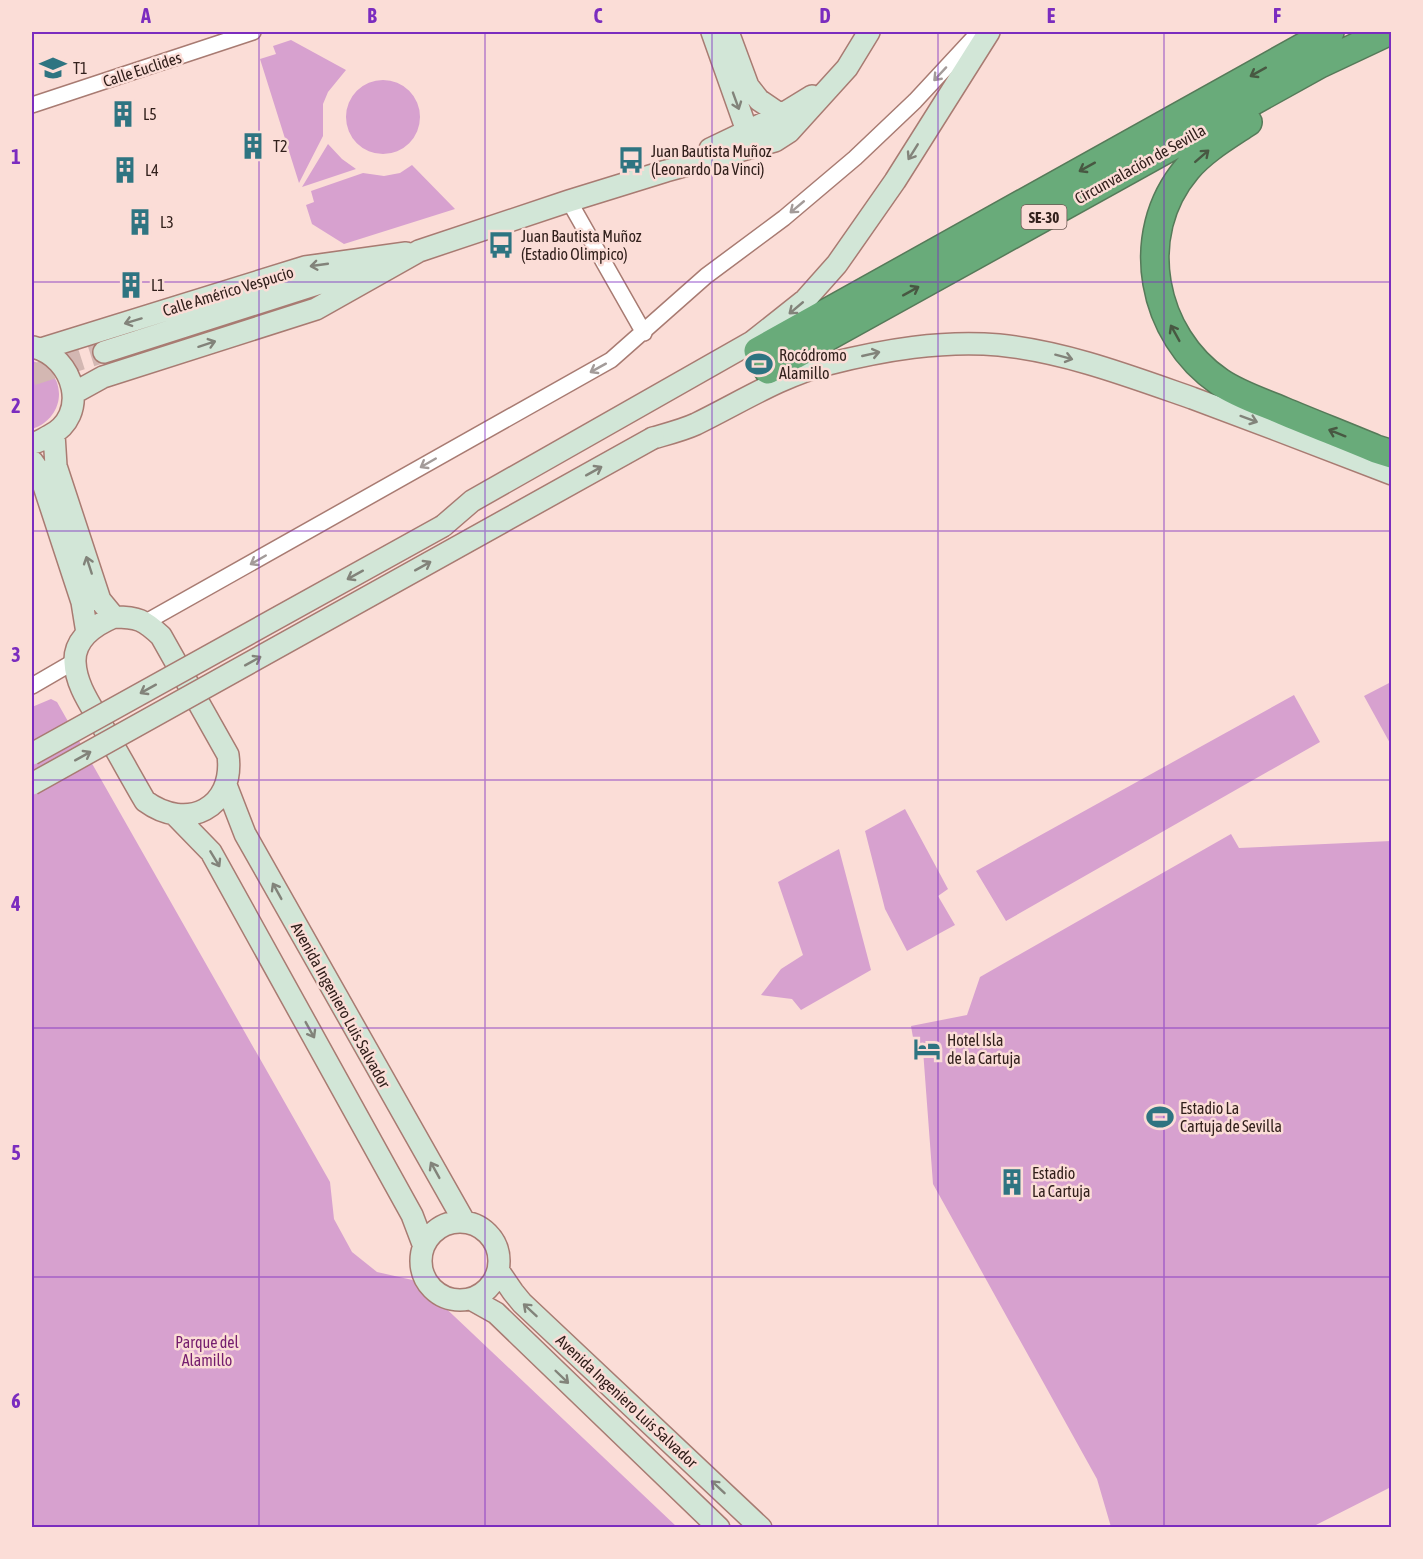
<svg xmlns="http://www.w3.org/2000/svg" width="1423" height="1559" viewBox="0 0 1423 1559" font-family="'Asap Condensed',sans-serif">
<style>
.green{fill:#d7a1cf}
.lines{fill:none;stroke-linecap:round;stroke-linejoin:round}
.secondary-tunnel{stroke:#d3b7b2;stroke-width:21;stroke-dasharray:21 10;stroke-linecap:butt}
.street-casing{stroke:#a87b72;stroke-width:18}
.secondary-casing{stroke:#a87b72;stroke-width:24}
.highway-casing{stroke:#567a59;stroke-width:30}
.street{stroke:#fff;stroke-width:15}
.secondary{stroke:#d2e6d7;stroke-width:21}
.highway{stroke:#69ab7a;stroke-width:27}
.secondary-bridge-casing{stroke:#a87b72;stroke-width:24;stroke-linecap:butt}
.secondary-bridge{stroke:#d2e6d7;stroke-width:21}
.oneway{stroke:#485842}
.oneway2{stroke:#a39b99}
.oneway3{stroke:#82837a}
.grid{fill:none;stroke:#7b2cbf;stroke-width:1.5;stroke-opacity:0.55}
.labels{text-anchor:middle;dominant-baseline:central;stroke-width:5;stroke-linejoin:round;paint-order:stroke}
.shield{fill:#fbddd7;stroke:#6e5954;stroke-width:1.5}
.shield-label{font-size:15px;font-weight:bold;fill:#32201c}
.poi-label{font-size:16px;fill:#32201c;stroke:#fbddd7;text-anchor:start}
.street-label{font-size:16px;fill:#32201c;stroke:#fbddd7}
.park-label{font-size:16px;fill:#751d6e;stroke:#fbddd7}
.neatline{fill:none;stroke:#7b2cbf;stroke-width:2}
.grid-label{font-size:20px;text-anchor:middle;font-weight:bold;fill:#7b2cbf}
</style>
<rect width="100%" height="100%" fill="#fbddd7"/>
<path class="green" d="M 291,40 L 346,70 L 328,92 L 323,104 L 323,136 L 299,183 L 260,59 L 276,54 L 273,46 Z
M346 117a37 37 0 1 1 74 0a37 37 0 1 1-74 0Z
M 328,144 L 342,159 L 356,169 L 302,187 Z
M 412,165 L 455,209 L 344,244 L 312,224 L 306,205 L 314,202 L 311,191 L 363,173 L 384,176 L 400,173 Z
M 32,361 C 69,371 67,418 32,429 Z
M 1391,682 L 1391,745 L 1364,696 Z
M 1294,695 L 1320,742 L 1006,921 L 976,871 Z
M 51,699 L 57,702 L 330,1182 L 334,1219 L 352,1252 L 377,1272 L 417,1281 L 677,1527 L 32,1527 L 32,707 Z
M 905,809 L 948,889 L 938,896 L 955,925 L 907,951 L 885,909 L 865,831 Z
M 1231,834 L 1239,848 L 1391,841 L 1391,1487 L 1312,1527 L 1111,1527 L 1097,1479 L 933,1184 L 923,1050 L 915,1049 L 911,1026 L 967,1015 L 980,977 Z
M 839,849 L 871,970 L 801,1010 L 792,999 L 761,995 L 781,969 L 803,955 L 778,882 Z"/>
<g class="lines">
<path class="secondary-tunnel" d="M 32,375 L 104,352"/>
<defs>
<path id="street" d="M 32,105 L 253,32
M 569,201 L 644,333
M 146,622 L 611,360 L 706,276 L 784,218 L 855,158 L 915,101 L 979,32
M 32,686 L 75,661"/>
<path id="secondary" d="M 712,32 L 747,131 L 759,137
M 728,32 L 748,86 L 759,100 L 781,115 L 786,116 L 790,120
M 710,149 L 781,115 L 812,96
M 41,349 L 305,267 L 406,253
M 104,352 L 364,269
M 74,393 L 103,377 L 316,309 L 419,251 L 569,201 L 666,171 L 775,141 L 789,132 L 847,68 L 869,32
M 54,434 L 56,466 L 100,600 L 114,617
M 653,438 C 667,434 683,430 696,424 C 741,402 781,376 828,364 C 884,350 942,340 999,345 C 1066,352 1129,376 1192,398 C 1259,423 1325,448 1392,474
M 32,443 C 38,443 43,439 49,436 C 90,416 75,357 33,347
M 32,461 L 39,471 L 82,602 L 87,633
M 443,526 L 472,501 L 752,342 L 805,300 L 837,264 L 895,181 L 989,32
M 114,617 C 138,617 144,620 161,636 L 228,755 C 235,808 187,832 145,801 C 131,777 118,753 104,729 C 93,708 76,687 75,662 C 74,638 95,625 114,617 Z
M 226,785 L 245,834 L 464,1221
M 176,816 L 211,852 L 412,1215 L 423,1244
M421 1261a39 39 0 1 1 78 0a39 39 0 1 1-78 0Z
M 498,1270 L 513,1292 L 522,1303 L 761,1528
M 471,1299 L 496,1313 L 719,1528"/>
<path id="highway" d="M 1248,122 C 1227,136 1203,150 1187,169 C 1131,235 1152,336 1220,382 C 1239,395 1262,402 1283,411 C 1314,424 1345,436 1376,449 L 1392,454
M 758,351 L 1330,32
M 768,370 L 1320,64 L 1388,32"/>
</defs>
<use href="#street" class="street-casing"/>
<use href="#secondary" class="secondary-casing"/>
<use href="#highway" class="highway-casing"/>
<use href="#street" class="street"/>
<use href="#secondary" class="secondary"/>
<use href="#highway" class="highway"/>
<defs>
<path id="secondary-bridge" d="M 32,754 L 443,526
M 32,784 L 653,438"/>
</defs>
<use href="#secondary-bridge" class="secondary-bridge-casing"/>
<use href="#secondary-bridge" class="secondary-bridge"/>
</g>
<defs><path id="oneway-shaft" d="M-6 0H5M1.5-3L5.5 0L1.5 3" fill="none" stroke-width="1.6" stroke-linecap="round" stroke-linejoin="round" transform="scale(1.5)"/></defs>
<g class="oneway">
<use href="#oneway-shaft" transform="translate(1258 72) rotate(151)"/>
<use href="#oneway-shaft" transform="translate(1202 156) rotate(-41)"/>
<use href="#oneway-shaft" transform="translate(1087 167) rotate(151)"/>
<use href="#oneway-shaft" transform="translate(911 291) rotate(-29)"/>
<use href="#oneway-shaft" transform="translate(1175 333) rotate(-119)"/>
<use href="#oneway-shaft" transform="translate(1337 433) rotate(-158)"/>
</g>
<g class="oneway2">
<use href="#oneway-shaft" transform="translate(940 74) rotate(133)"/>
<use href="#oneway-shaft" transform="translate(797 207) rotate(140)"/>
<use href="#oneway-shaft" transform="translate(598 368) rotate(151)"/>
<use href="#oneway-shaft" transform="translate(428 463) rotate(150)"/>
<use href="#oneway-shaft" transform="translate(258 560) rotate(150)"/>
</g>
<g class="oneway3">
<use href="#oneway-shaft" transform="translate(736 101) rotate(70)"/>
<use href="#oneway-shaft" transform="translate(913 152) rotate(122)"/>
<use href="#oneway-shaft" transform="translate(319 265) rotate(172)"/>
<use href="#oneway-shaft" transform="translate(796 308) rotate(140)"/>
<use href="#oneway-shaft" transform="translate(133 321) rotate(163)"/>
<use href="#oneway-shaft" transform="translate(207 344) rotate(-18)"/>
<use href="#oneway-shaft" transform="translate(871 354) rotate(-13)"/>
<use href="#oneway-shaft" transform="translate(1064 357) rotate(15)"/>
<use href="#oneway-shaft" transform="translate(1249 419) rotate(20)"/>
<use href="#oneway-shaft" transform="translate(594 471) rotate(-29)"/>
<use href="#oneway-shaft" transform="translate(89 565) rotate(-108)"/>
<use href="#oneway-shaft" transform="translate(423 566) rotate(-29)"/>
<use href="#oneway-shaft" transform="translate(355 575) rotate(151)"/>
<use href="#oneway-shaft" transform="translate(253 661) rotate(-29)"/>
<use href="#oneway-shaft" transform="translate(148 689) rotate(151)"/>
<use href="#oneway-shaft" transform="translate(83 756) rotate(-29)"/>
<use href="#oneway-shaft" transform="translate(215 859) rotate(59)"/>
<use href="#oneway-shaft" transform="translate(277 891) rotate(-119)"/>
<use href="#oneway-shaft" transform="translate(310 1030) rotate(61)"/>
<use href="#oneway-shaft" transform="translate(435 1170) rotate(-119)"/>
<use href="#oneway-shaft" transform="translate(530 1310) rotate(-137)"/>
<use href="#oneway-shaft" transform="translate(562 1377) rotate(44)"/>
<use href="#oneway-shaft" transform="translate(718 1487) rotate(-137)"/>
</g>
<path class="grid" d="M 259,32 L 259,1528M 485,32 L 485,1528M 712,32 L 712,1528M 938,32 L 938,1528M 1164,32 L 1164,1528M 32,282 L 1392,282M 32,531 L 1392,531M 32,780 L 1392,780M 32,1028 L 1392,1028M 32,1277 L 1392,1277"/>
<defs>
<symbol id="university-bare" viewBox="-9 -9 18 18"><path d="M0-5L7-2L0 1L-7-2ZM-4 1L0 2.5L4 1V4Q0 6-4 4Z" fill="#2e7481" stroke="#fbddd7" stroke-width="2.5" paint-order="stroke"/></symbol>
<symbol id="building-bare" viewBox="-9 -9 18 18"><path d="M-4-6H4V6H1V3H-1V6H-4ZM-2.5-4.3h1.7v1.8h-1.7ZM.8-4.3h1.7v1.8H.8ZM-2.5-1h1.7V.8h-1.7ZM.8-1h1.7V.8H.8Z" fill="#2e7481" stroke="#fbddd7" stroke-width="2.5" paint-order="stroke"/></symbol>
<symbol id="bus-bare" viewBox="-9 -9 18 18"><path d="M-5-6H5V4H4V6H2V4H-2V6H-4V4H-5ZM-3.5-4V0h7V-4ZM-3.5 1.2v1.5H-2V1.2ZM2 1.2v1.5H3.5V1.2Z" fill="#2e7481" stroke="#fbddd7" stroke-width="2.5" paint-order="stroke"/></symbol>
<symbol id="stadium-bare" viewBox="-9 -9 18 18"><path d="M0-5a6.5 5 0 1 0 0 10a6.5 5 0 1 0 0-10ZM-3.5-1.8h7v3.6h-7Z" fill="#2e7481" stroke="#fbddd7" stroke-width="2.5" paint-order="stroke"/></symbol>
<symbol id="hotel-bare" viewBox="-9 -9 18 18"><path d="M-6-4.5h1.5V1H6V5H4.5V3h-9V5H-6ZM-4 0a1.8 1.8 0 1 1 3.6 0ZM.5 0V-2.5h3Q6-2.5 6 0Z" fill="#2e7481" stroke="#fbddd7" stroke-width="2.5" paint-order="stroke"/></symbol>
</defs>
<g fill-rule="evenodd">
<use href="#university-bare" x="34" y="49" width="38" height="38"/>
<use href="#building-bare" x="104" y="95" width="38" height="38"/>
<use href="#building-bare" x="234" y="127" width="38" height="38"/>
<use href="#bus-bare" x="612" y="141" width="38" height="38"/>
<use href="#building-bare" x="106" y="151" width="38" height="38"/>
<use href="#building-bare" x="121" y="203" width="38" height="38"/>
<use href="#bus-bare" x="482" y="226" width="38" height="38"/>
<use href="#building-bare" x="112" y="266" width="38" height="38"/>
<use href="#stadium-bare" x="740" y="345" width="38" height="38"/>
<use href="#hotel-bare" x="908" y="1030" width="38" height="38"/>
<use href="#stadium-bare" x="1141" y="1098" width="38" height="38"/>
<use href="#building-bare" x="993" y="1163" width="38" height="38"/>
</g>
<g class="labels">
<rect class="shield" x="1021.5" y="205" width="45" height="24" rx="4.5"/>
<g class="shield-label">
<text x="1044" y="217">SE-30</text>
</g>
<g class="poi-label">
<text x="73" y="68">T1</text>
<text x="143" y="114">L5</text>
<text x="273" y="146">T2</text>
<text x="651" y="151">Juan Bautista Muñoz<tspan x="651" dy="18">(Leonardo Da Vinci)</tspan></text>
<text x="145" y="170">L4</text>
<text x="160" y="222">L3</text>
<text x="521" y="236">Juan Bautista Muñoz<tspan x="521" dy="18">(Estadio Olimpico)</tspan></text>
<text x="151" y="285">L1</text>
<text x="779" y="355">Rocódromo<tspan x="779" dy="18">Alamillo</tspan></text>
<text x="947" y="1040">Hotel Isla<tspan x="947" dy="18">de la Cartuja</tspan></text>
<text x="1180" y="1108">Estadio La<tspan x="1180" dy="18">Cartuja de Sevilla</tspan></text>
<text x="1032" y="1173">Estadio<tspan x="1032" dy="18">La Cartuja</tspan></text>
</g>
<g class="street-label">
<text transform="translate(142 69) rotate(-18)">Calle Euclides</text>
<text transform="translate(1140 164) rotate(-29)">Circunvalación de Sevilla</text>
<text transform="translate(228 291) rotate(-17)">Calle Américo Vespucio</text>
<text transform="translate(341 1005) rotate(61)">Avenida Ingeniero Luis Salvador</text>
<text transform="translate(627 1401) rotate(43)">Avenida Ingeniero Luis Salvador</text>
</g>
<g class="park-label">
<text x="207" y="1342">Parque del<tspan x="207" dy="18">Alamillo</tspan></text>
</g>
</g>
<rect width="1423" height="1559" fill="none" stroke="#fbddd7" stroke-width="66"/>
<rect x="33" y="33" width="1357" height="1493" class="neatline"/>
<g class="grid-label">
<text x="146" y="23">A</text>
<text x="372" y="23">B</text>
<text x="598" y="23">C</text>
<text x="825" y="23">D</text>
<text x="1051" y="23">E</text>
<text x="1277" y="23">F</text>
<text x="16" y="164">1</text>
<text x="16" y="413">2</text>
<text x="16" y="662">3</text>
<text x="16" y="911">4</text>
<text x="16" y="1160">5</text>
<text x="16" y="1408">6</text>
</g>
</svg>
